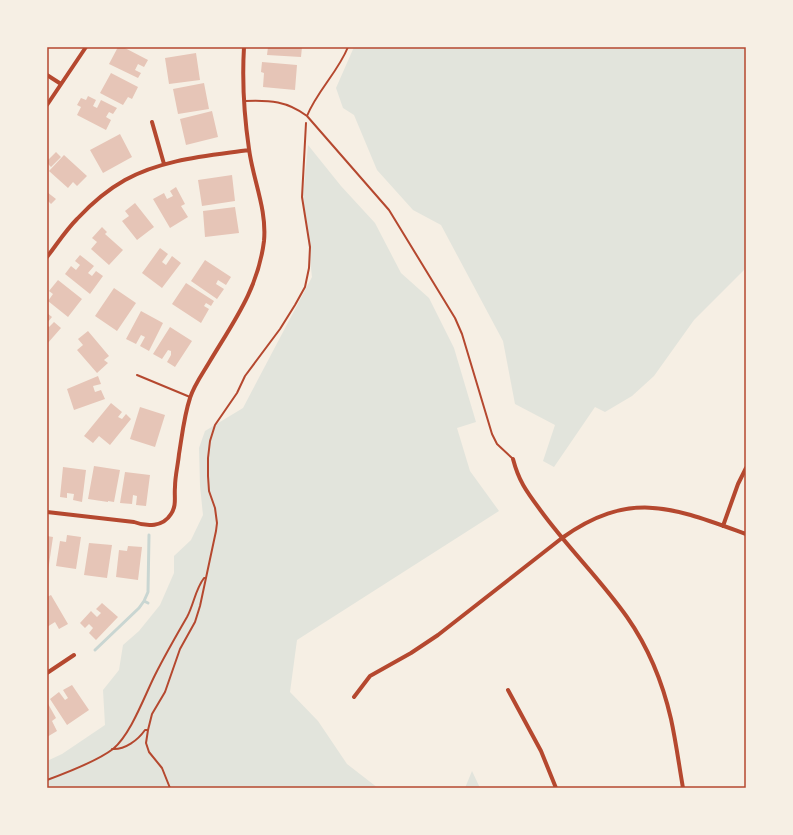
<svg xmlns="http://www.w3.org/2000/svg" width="793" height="835" viewBox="0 0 793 835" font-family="'Open Sans',sans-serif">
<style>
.green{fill:#e2e4dc}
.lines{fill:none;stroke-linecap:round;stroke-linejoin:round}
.stream{stroke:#c9d6d2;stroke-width:3}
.building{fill:#e6c5b7}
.path{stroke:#b5482f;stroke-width:2}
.service{stroke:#b5482f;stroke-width:2}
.minor{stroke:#b5482f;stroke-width:4}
.neatline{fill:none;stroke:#b5482f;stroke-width:1.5}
</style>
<rect width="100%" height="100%" fill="#f6efe4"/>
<path class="green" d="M 354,47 L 746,47 L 746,268 L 694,320 L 654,376 L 632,396 L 605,412 L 595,407 L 554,467 L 543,461 L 555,425 L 515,404 L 503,341 L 441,225 L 413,210 L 377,170 L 354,115 L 343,108 L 336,88 Z
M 308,145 L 341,186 L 375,223 L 401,273 L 429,298 L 454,348 L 476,422 L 457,428 L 470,471 L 499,511 L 297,640 L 290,692 L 318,721 L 347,764 L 378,788 L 47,788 L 47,761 L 62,754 L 105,725 L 103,690 L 119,670 L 123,645 L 139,631 L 160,605 L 174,573 L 174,556 L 191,540 L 203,515 L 200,486 L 199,448 L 205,431 L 243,408 L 312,277 L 303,195 Z
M 472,771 L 480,788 L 465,788 Z"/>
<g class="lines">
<path class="stream" d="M 148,603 L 144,601 L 148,592 L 149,535
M 95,650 L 139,608 L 144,601"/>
</g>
<path class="building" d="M 118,47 L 123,47 L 148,60 L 144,67 L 138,64 L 135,70 L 141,73 L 138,78 L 109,64 Z
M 268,47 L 302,47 L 301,57 L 267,55 Z
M 196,53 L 200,80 L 169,84 L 165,58 Z
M 262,62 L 297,65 L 295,90 L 263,87 L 264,73 L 261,72 Z
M 111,73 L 138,87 L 132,99 L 128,97 L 123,105 L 100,93 Z
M 204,83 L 209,109 L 178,114 L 173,89 Z
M 88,96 L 96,100 L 93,106 L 97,108 L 101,100 L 117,108 L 113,114 L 109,112 L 106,117 L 111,120 L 106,130 L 77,115 L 81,107 L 77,105 L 81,98 L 86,100 Z
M 212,111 L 218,137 L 186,145 L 180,119 Z
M 120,134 L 132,157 L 103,173 L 90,150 Z
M 56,152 L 61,157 L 51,167 L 47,163 L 47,161 Z
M 64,155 L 87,176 L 77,186 L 73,182 L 68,188 L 49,171 Z
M 232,175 L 235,201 L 202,206 L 198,180 Z
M 176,187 L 185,204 L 181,206 L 188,217 L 170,228 L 153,199 L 164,193 L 167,199 L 173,196 L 170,191 Z
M 47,192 L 56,199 L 51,204 L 47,200 Z
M 135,203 L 154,227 L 137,240 L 122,221 L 129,216 L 125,211 Z
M 235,207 L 239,233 L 205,237 L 203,211 Z
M 102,227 L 107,232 L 105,234 L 123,250 L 109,265 L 91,249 L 97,242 L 92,238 Z
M 160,248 L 168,254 L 162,262 L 166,265 L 172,256 L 181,263 L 162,288 L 142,273 Z
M 80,255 L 94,266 L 88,273 L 92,276 L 96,271 L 103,276 L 90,294 L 65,274 L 71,266 L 76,270 L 80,265 L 75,261 Z
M 205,260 L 231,277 L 226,285 L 218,280 L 216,284 L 224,289 L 217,299 L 191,281 Z
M 58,280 L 82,299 L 68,317 L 48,301 L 53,294 L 49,291 Z
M 186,283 L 214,301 L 211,306 L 206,303 L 204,306 L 209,309 L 201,323 L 172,304 Z
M 114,288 L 136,303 L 117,331 L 95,316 Z
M 141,311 L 163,323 L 149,351 L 140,346 L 145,337 L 141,335 L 136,344 L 126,339 Z
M 47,313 L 52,317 L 47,323 Z
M 54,322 L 61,328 L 47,344 L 47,325 L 49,327 Z
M 170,327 L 192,341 L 175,367 L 167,362 L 171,355 L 171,351 L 168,350 L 162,359 L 153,354 Z
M 88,331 L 109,356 L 104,360 L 108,363 L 97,373 L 77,350 L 83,345 L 78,339 Z
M 98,376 L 101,384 L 93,386 L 95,392 L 101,390 L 105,399 L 74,410 L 67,389 Z
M 111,403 L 122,412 L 118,417 L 122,419 L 126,414 L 131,419 L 110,445 L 99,436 L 93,443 L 84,436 Z
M 140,407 L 165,415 L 155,447 L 130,439 Z
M 94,466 L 120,470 L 114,502 L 108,501 L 108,502 L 88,499 Z
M 63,467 L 86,470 L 82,502 L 73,500 L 74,494 L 67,493 L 67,498 L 60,497 Z
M 125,472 L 150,475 L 146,506 L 136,505 L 137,496 L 133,495 L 132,504 L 120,503 Z
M 67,535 L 81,537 L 76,569 L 56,566 L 60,541 L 66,542 Z
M 47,536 L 53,537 L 48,571 L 47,571 Z
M 89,543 L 112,545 L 107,578 L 84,575 Z
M 128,546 L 142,547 L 138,580 L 116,577 L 119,550 L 127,551 Z
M 51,595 L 68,624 L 59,629 L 55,622 L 47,627 L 47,597 Z
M 102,603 L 118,617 L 96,640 L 89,633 L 93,628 L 89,624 L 85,628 L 80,623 L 91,611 L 97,617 L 101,613 L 96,609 Z
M 72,685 L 89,710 L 67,725 L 50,699 L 59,692 L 65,700 L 68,698 L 63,690 Z
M 47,702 L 56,718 L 52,721 L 57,731 L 47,737 Z"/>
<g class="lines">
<path class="path" d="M 112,749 C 125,750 138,740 145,730 L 148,730
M 47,780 C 66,773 97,761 113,749 C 131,734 144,697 155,675 C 165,655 176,636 187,617 C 194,604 195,590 204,578 L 206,578
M 170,788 L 162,768 L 149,752 L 146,743 L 148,730 L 152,714 L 165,692 L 180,649 L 195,622 L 200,606 L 216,531 L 217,523 L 215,508 L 209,491 L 208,476 L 208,458 L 210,441 L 215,425 L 237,393 L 245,376 L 280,329 L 295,305 L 305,287 L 309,268 L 310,247 L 302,197 L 306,123"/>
<path class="service" d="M 245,101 C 270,100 287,101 307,116 L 389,210 L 455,318 L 462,334 L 492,434 L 497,444 L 512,458
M 307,116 C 317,91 338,72 348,47
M 137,375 L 190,397"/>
<path class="minor" d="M 47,75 L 61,84
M 47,105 L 86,47
M 152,122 L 164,164
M 47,257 C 57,244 66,230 77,219 C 91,204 107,190 125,180 C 163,159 207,156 249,150
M 513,459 C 519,482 527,492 541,511 C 568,548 601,580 627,617 C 648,647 663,684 671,719 C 676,742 679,765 683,788
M 47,512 L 134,522 C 147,527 163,527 171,514 C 177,505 174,497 175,487 C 175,476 178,465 179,454 C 182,436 184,416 190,398 C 194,385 203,373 210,361 C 234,321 258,289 264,241 C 267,209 253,180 249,149 C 244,115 242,81 244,47
M 723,526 L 738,484 L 746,468
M 47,673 L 74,655
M 508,690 L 541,751 L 556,788
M 354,697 L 370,676 L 411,653 L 438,635 L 562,538 C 631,489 674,508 746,534"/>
</g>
<rect width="793" height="835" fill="none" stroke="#f6efe4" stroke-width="96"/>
<rect x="48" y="48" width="697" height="739" class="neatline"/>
</svg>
